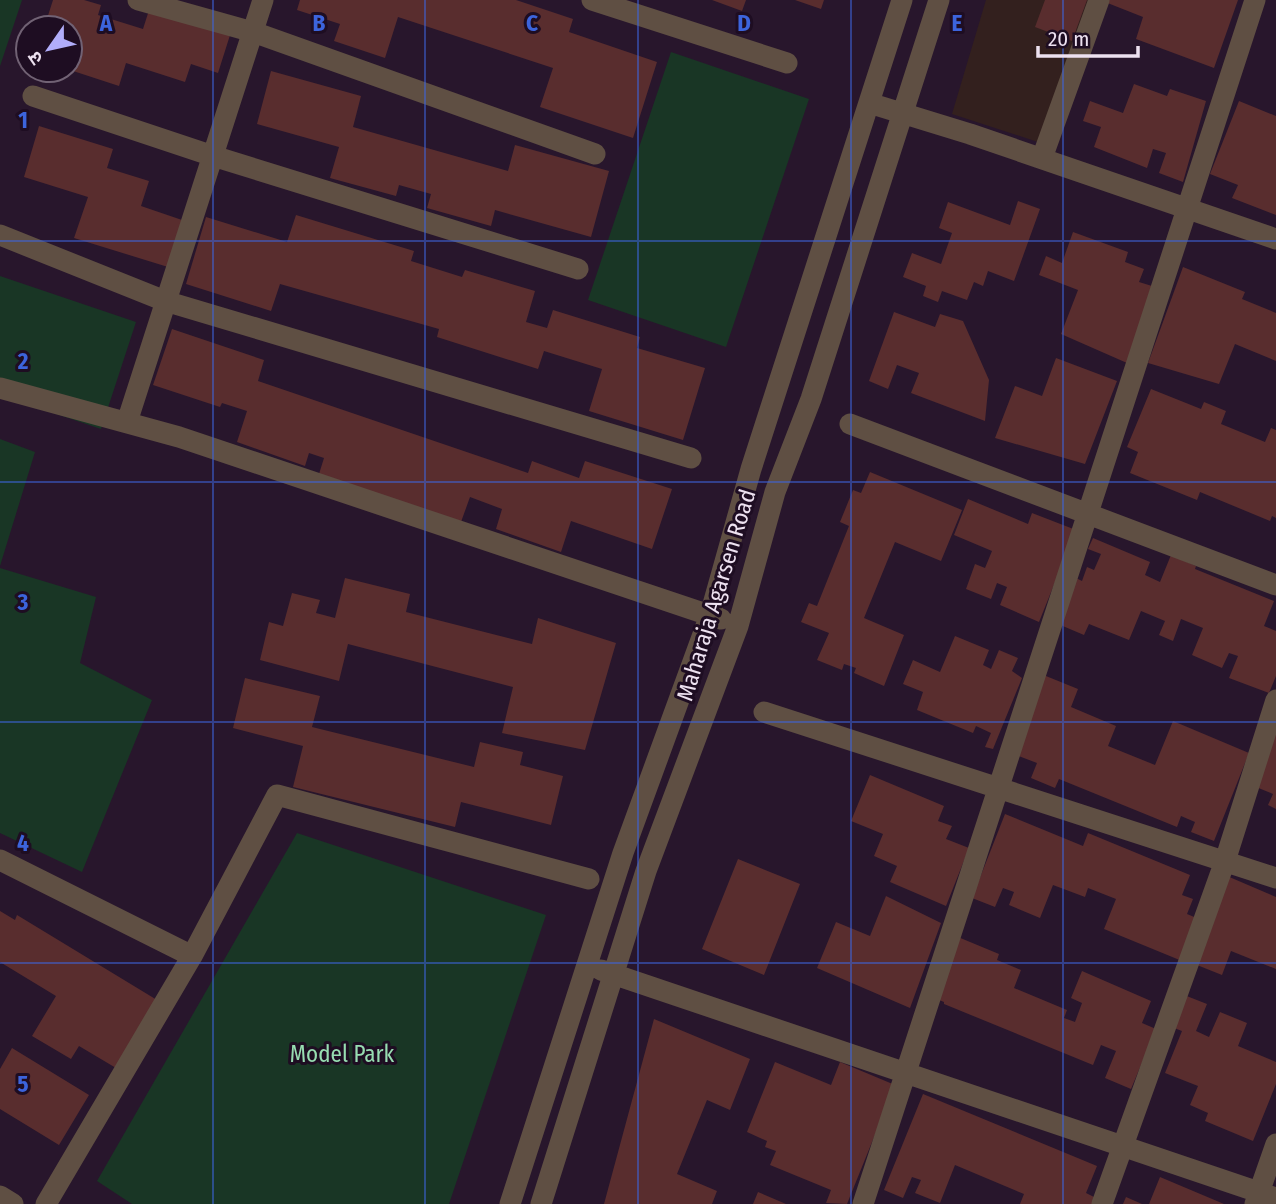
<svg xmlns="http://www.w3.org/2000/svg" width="1276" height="1204" viewBox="0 0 1276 1204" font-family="'Fira Sans Condensed','Noto Sans Devanagari',sans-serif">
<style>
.commercial{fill:#33201e}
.green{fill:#193625}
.building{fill:#592d2e}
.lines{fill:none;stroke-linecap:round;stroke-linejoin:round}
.minor{stroke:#5f4f43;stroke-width:21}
.grid{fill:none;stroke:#3c64dc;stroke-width:2;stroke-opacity:0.55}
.labels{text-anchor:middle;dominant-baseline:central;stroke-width:6;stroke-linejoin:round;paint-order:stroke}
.street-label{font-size:23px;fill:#ede1f0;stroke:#1e0d22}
.park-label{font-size:23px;fill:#97ddb1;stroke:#1e0d22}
.grid-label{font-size:23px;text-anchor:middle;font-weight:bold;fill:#3c64dc;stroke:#1e0d22;stroke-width:6;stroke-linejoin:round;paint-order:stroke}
</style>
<rect width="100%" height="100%" fill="#28162c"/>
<path class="commercial" d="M 986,0 L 1092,0 L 1041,143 L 952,114 Z"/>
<path class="green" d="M 0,0 L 22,0 L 0,66 Z
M 671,52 L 809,99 L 726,347 L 588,300 Z
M 0,276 L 136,322 L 101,429 L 0,395 Z
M 0,439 L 35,452 L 0,566 Z
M 0,568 L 96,597 L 80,663 L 152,700 L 82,872 L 0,833 Z
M 297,833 L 546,915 L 449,1204 L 132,1204 L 97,1181 Z"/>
<path class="building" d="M 53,0 L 84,0 L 101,5 L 98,15 L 143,29 L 150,7 L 231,32 L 218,73 L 191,64 L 185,82 L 126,63 L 119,86 L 70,70 L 70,28 L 44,28 Z
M 300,0 L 516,0 L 573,19 L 569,32 L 657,62 L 633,138 L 540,107 L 553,68 L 398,17 L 385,58 L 334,41 L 340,24 L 297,10 Z
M 712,0 L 746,0 L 742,11 Z
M 795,0 L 824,0 L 821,9 Z
M 1045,0 L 1087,0 L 1072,41 L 1035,27 Z
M 1106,0 L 1238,0 L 1214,68 L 1136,39 L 1143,17 L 1105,2 Z
M 271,71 L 361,96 L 353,127 L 508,171 L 515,145 L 609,171 L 591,237 L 495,210 L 491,226 L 427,208 L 431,194 L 399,185 L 396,196 L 330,178 L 339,147 L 257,124 Z
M 1134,84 L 1167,96 L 1170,89 L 1206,101 L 1183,182 L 1159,173 L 1166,153 L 1153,149 L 1147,168 L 1094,147 L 1101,127 L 1083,121 L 1090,101 L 1123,113 Z
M 1239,101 L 1276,116 L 1276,215 L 1232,198 L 1238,185 L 1210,174 Z
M 39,126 L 113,149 L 107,168 L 149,181 L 141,206 L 182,220 L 168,267 L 74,238 L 88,197 L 24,177 Z
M 1018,201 L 1040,209 L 1014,281 L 988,271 L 983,286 L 974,282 L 967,300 L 942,291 L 938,302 L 923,296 L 926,286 L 903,277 L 912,253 L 941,264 L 952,233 L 939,228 L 948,202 L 1010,225 Z
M 296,215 L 414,251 L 411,261 L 462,277 L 465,270 L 535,291 L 526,322 L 547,328 L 553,310 L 640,337 L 637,348 L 705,368 L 683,440 L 589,411 L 602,369 L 544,351 L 538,369 L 437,337 L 439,329 L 280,284 L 271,311 L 186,284 L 206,217 L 287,242 Z
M 1073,232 L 1128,252 L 1125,262 L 1144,269 L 1139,282 L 1152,286 L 1127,363 L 1061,334 L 1078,290 L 1039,275 L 1046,256 L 1062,263 Z
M 1183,267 L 1245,292 L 1242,299 L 1276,313 L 1276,361 L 1235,344 L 1219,384 L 1148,363 Z
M 894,312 L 935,327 L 940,314 L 963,321 L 989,380 L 985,421 L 911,393 L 919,373 L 897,365 L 888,389 L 869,381 Z
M 172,329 L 264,360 L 258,381 L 528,473 L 532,461 L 579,478 L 585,461 L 672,489 L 652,549 L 571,521 L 561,552 L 496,529 L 502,509 L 470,497 L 461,522 L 319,474 L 324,458 L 309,453 L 305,466 L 237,442 L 247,411 L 222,403 L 220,407 L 153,385 Z
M 1056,358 L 1117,381 L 1085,464 L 995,438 L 1015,386 L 1042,396 Z
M 1151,389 L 1201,409 L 1204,402 L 1226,411 L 1221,424 L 1265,442 L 1271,428 L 1276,430 L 1276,518 L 1272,516 L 1270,521 L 1200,492 L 1197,500 L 1130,473 L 1138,452 L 1127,447 Z
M 870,472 L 962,510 L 941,561 L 895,542 L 864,618 L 904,635 L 884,686 L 854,673 L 856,668 L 844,664 L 842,670 L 817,660 L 829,633 L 801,622 L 809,603 L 817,606 L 849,526 L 840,522 L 853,490 L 861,493 Z
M 968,499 L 1028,524 L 1032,513 L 1076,530 L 1039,622 L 1000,605 L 1007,587 L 997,583 L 991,599 L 966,589 L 975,564 L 985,568 L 992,551 L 954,535 Z
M 1093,538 L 1150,562 L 1145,575 L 1160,582 L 1171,555 L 1196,566 L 1195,569 L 1274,601 L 1264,626 L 1276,631 L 1276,676 L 1269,693 L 1229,678 L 1238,656 L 1229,653 L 1222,668 L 1192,655 L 1203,628 L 1181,619 L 1173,641 L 1159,635 L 1165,621 L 1141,611 L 1129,640 L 1089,624 L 1084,635 L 1058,624 L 1076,578 L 1082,581 L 1087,567 L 1094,570 L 1101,554 L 1088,549 Z
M 345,578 L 410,594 L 406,612 L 532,644 L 538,618 L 616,643 L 585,750 L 502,733 L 513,687 L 348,644 L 339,681 L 260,660 L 269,622 L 283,626 L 292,593 L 320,600 L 316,613 L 335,618 Z
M 955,636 L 989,650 L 983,665 L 991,669 L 999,650 L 1018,658 L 1012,671 L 1022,678 L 993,749 L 985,747 L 991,733 L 976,726 L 973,733 L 917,710 L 923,692 L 903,684 L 913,660 L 940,672 Z
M 1041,674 L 1078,689 L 1071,707 L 1116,726 L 1108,746 L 1155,765 L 1173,721 L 1249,753 L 1214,841 L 1191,832 L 1195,822 L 1181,816 L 1177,827 L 1059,779 L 1055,788 L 1031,778 L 1037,763 L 1016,755 Z
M 245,678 L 320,696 L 312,727 L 474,767 L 480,742 L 523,752 L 520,765 L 563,776 L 551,825 L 461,802 L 455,827 L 293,787 L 303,746 L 233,728 Z
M 1276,725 L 1276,809 L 1268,805 L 1273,794 L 1251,785 Z
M 870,775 L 944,806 L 938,821 L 952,826 L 946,839 L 969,848 L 946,906 L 890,882 L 897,866 L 874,856 L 883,834 L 851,821 Z
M 1005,814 L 1083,846 L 1088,833 L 1190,875 L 1182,895 L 1193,899 L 1187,914 L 1199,919 L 1182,961 L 1104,929 L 1116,899 L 1088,888 L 1085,897 L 1053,885 L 1040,918 L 1009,905 L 1014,892 L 1003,888 L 995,907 L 972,898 Z
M 738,859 L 800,884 L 764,975 L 702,949 Z
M 1227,876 L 1276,897 L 1276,969 L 1231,951 L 1222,975 L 1192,963 Z
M 886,896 L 941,923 L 910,1008 L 817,968 L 836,922 L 870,936 Z
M 0,911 L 15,920 L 17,915 L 157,1000 L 116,1068 L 79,1046 L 71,1059 L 32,1036 L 56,996 L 0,962 Z
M 958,937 L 999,954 L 997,960 L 1021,970 L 1014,988 L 1067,1010 L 1064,1018 L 1075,1022 L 1082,1003 L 1071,998 L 1082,971 L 1151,1001 L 1142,1023 L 1156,1029 L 1131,1089 L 1105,1078 L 1116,1051 L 1101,1045 L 1093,1065 L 944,1004 L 944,1002 L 932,997 Z
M 1179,993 L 1207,1004 L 1196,1031 L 1209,1037 L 1220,1012 L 1247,1023 L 1238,1046 L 1276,1062 L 1276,1084 L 1253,1141 L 1205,1121 L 1208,1113 L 1190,1105 L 1198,1086 L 1165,1073 L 1182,1031 L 1166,1025 Z
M 654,1019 L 750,1059 L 730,1110 L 707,1100 L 677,1174 L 717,1191 L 712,1204 L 604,1204 Z
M 12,1048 L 89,1095 L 59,1145 L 0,1109 L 0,1069 Z
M 775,1062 L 831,1085 L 840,1062 L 895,1085 L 847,1204 L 826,1203 L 831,1190 L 770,1165 L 776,1151 L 765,1147 L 767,1141 L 747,1132 Z
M 923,1094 L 1097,1166 L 1086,1193 L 1096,1198 L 1093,1204 L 1020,1204 L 1024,1194 L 955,1165 L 940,1203 L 915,1193 L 921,1180 L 912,1177 L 903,1198 L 884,1190 Z
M 1160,1177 L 1224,1204 L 1149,1204 Z
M 758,1192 L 786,1204 L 753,1204 Z
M 1126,1197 L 1142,1204 L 1123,1204 Z"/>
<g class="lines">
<path class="minor" d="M 138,0 L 253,32 L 595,154
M 592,0 L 787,63
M 33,96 L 213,156 L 578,269
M 869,103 L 970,134 L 1276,239
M 1042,158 L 1099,0
M 0,235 L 165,301 L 691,458
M 0,388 L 179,437 L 721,619
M 127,422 L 263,0
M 850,424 L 1276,585
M 764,712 L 1276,878
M 0,860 L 192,956
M 601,970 L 1276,1198
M 0,1196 L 13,1204
M 46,1204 L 192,956 L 277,795 L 589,879
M 510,1204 L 623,853 L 710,615 L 751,469 L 902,0
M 541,1204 L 646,871 L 738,626 L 775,492 L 811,399 L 939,0
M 863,1204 L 1255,0
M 1102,1204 L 1225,861 L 1276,700
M 1255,1204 L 1276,1144"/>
</g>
<path class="grid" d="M 213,0 L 213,1204M 425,0 L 425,1204M 638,0 L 638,1204M 851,0 L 851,1204M 1063,0 L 1063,1204M 0,241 L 1276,241M 0,482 L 1276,482M 0,722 L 1276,722M 0,963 L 1276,963"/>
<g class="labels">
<g class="street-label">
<text transform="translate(716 595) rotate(-73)">Maharaja Agarsen Road</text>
</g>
<g class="park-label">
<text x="342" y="1054">Model Park</text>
</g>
</g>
<g class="grid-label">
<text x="106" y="31">A</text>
<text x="319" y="31">B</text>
<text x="532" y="31">C</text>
<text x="744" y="31">D</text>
<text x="957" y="31">E</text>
<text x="23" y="128">1</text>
<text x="23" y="369">2</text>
<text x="23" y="610">3</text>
<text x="23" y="851">4</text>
<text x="23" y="1092">5</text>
</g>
<g transform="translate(49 49) rotate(236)"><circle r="33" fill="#1e0d22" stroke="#716274" stroke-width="2"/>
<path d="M0-5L12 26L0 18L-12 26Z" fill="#b1adfa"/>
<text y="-10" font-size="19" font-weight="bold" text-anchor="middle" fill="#ede1f0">उ</text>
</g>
<path d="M1038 46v10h100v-10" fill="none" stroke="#ede1f0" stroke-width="3.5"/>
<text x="1048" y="46" font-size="21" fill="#ede1f0" stroke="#1e0d22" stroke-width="5" paint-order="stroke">20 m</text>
</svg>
